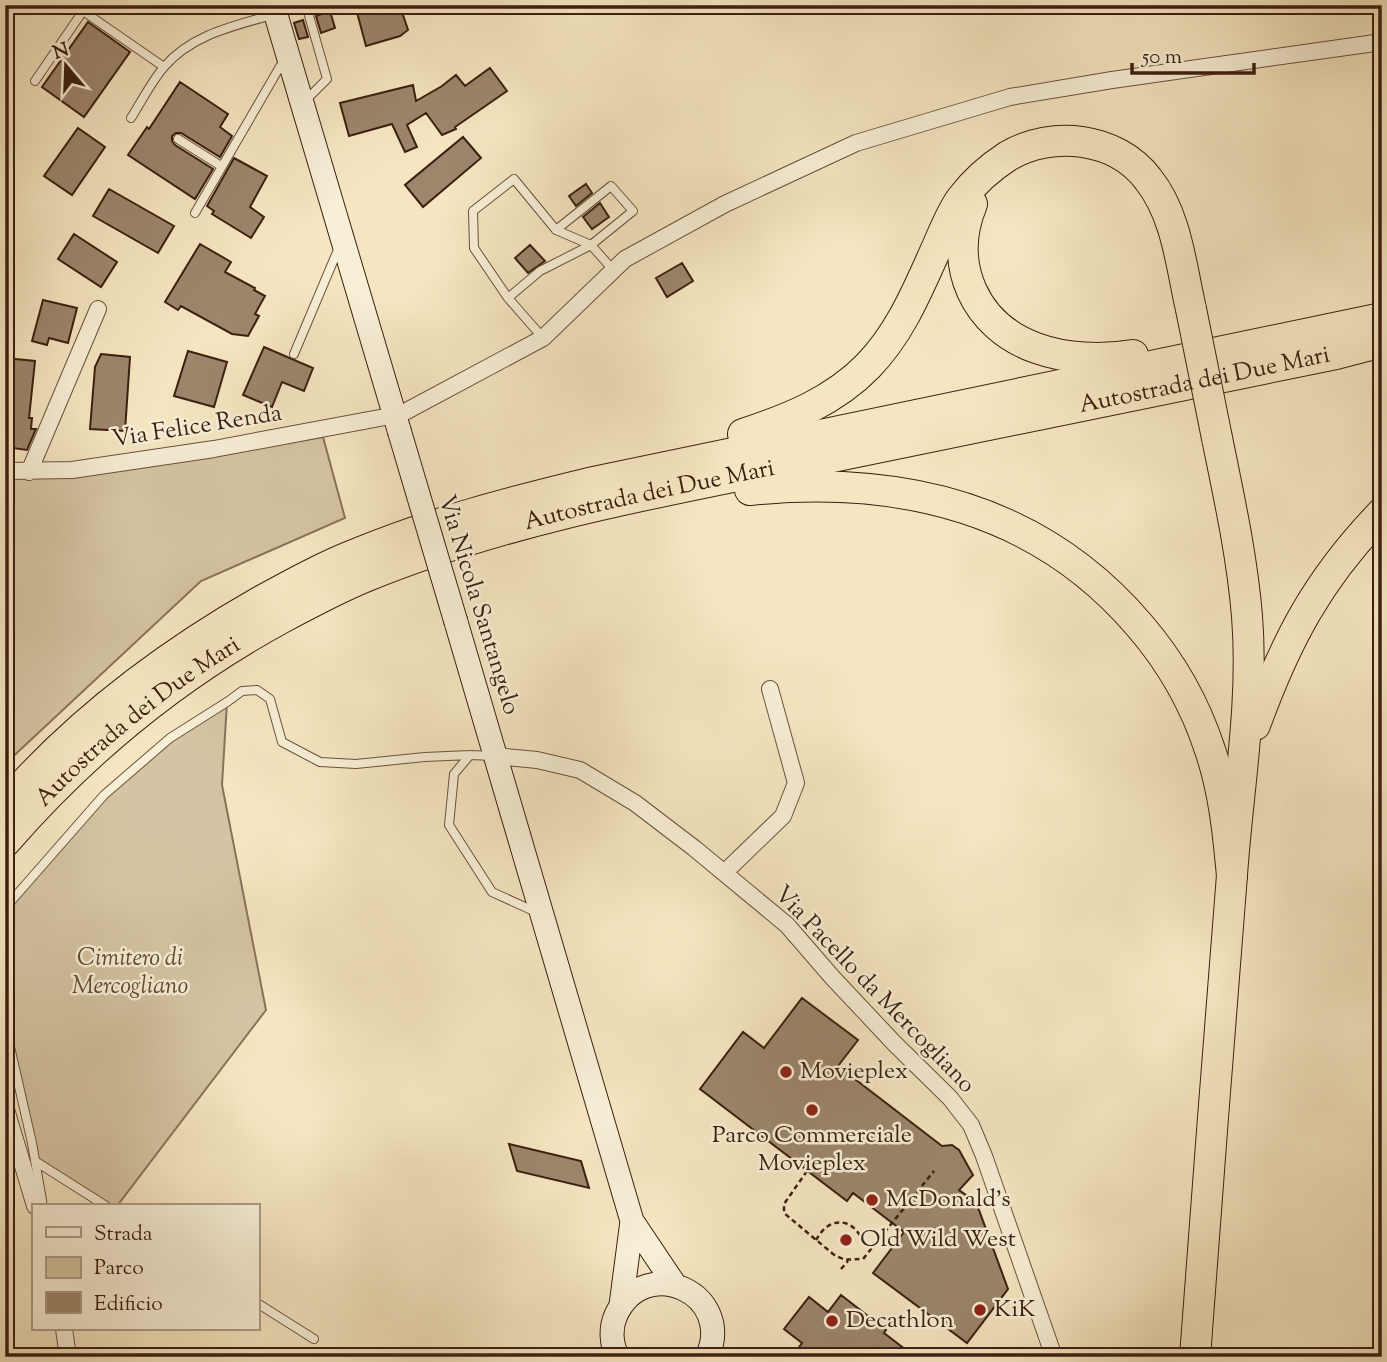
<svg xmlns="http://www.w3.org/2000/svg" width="1387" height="1362" viewBox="0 0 1387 1362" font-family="'Sorts Mill Goudy',serif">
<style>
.green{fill:#d5c4a3;stroke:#88725a;stroke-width:2}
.building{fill:#9c866c;stroke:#3b1f10;stroke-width:2}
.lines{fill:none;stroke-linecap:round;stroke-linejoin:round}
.lane-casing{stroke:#6a513c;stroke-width:10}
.street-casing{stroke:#6a513c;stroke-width:18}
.secondary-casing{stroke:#3b1f10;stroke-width:25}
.highway-casing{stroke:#3b1f10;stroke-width:32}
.path{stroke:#3b1f10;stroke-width:2.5;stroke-dasharray:5 3.5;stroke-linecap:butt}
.lane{stroke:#f8efd7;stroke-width:8}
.street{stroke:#f8efd7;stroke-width:16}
.secondary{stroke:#f8efd7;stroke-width:23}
.highway{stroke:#f5e6c1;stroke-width:30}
.secondary-bridge-casing{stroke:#3b1f10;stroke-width:25;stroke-linecap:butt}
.highway-bridge-casing{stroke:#3b1f10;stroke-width:32;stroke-linecap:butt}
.secondary-bridge{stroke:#f8efd7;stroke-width:23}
.highway-bridge{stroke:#f5e6c1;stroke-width:30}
.poi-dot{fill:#8f2418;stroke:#f8efd7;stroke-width:2.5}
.labels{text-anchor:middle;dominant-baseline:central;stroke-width:5;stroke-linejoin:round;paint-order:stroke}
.street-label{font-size:24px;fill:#3b1f10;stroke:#f8efd7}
.park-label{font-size:24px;font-style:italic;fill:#624835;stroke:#f8efd7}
.poi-label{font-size:24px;fill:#3b1f10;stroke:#f8efd7;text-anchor:start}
</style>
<rect width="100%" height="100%" fill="#f5e6c1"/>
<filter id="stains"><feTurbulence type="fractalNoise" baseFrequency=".00286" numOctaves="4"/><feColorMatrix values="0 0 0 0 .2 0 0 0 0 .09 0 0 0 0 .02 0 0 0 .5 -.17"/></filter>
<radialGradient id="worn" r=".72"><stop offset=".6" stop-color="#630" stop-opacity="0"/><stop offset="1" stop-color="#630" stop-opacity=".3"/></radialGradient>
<path class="green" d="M 323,437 L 345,518 L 201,581 L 5,764 L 5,477 L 58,478 Z
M 227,702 L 222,785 L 266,1010 L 117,1206 L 106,1206 L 35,1161 L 5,1025 L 5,908 L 104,795 L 170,738 Z"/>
<path class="building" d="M 355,5 L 400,6 L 408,30 L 400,36 L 366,46 Z
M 330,11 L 335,28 L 321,33 L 316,16 Z
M 303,20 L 308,37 L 299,39 L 294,23 Z
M 88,22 L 130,52 L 84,117 L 42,87 Z
M 490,68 L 507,91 L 455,127 L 456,129 L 442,135 L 426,113 L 407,125 L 417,147 L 405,152 L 392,124 L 349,136 L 340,103 L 413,85 L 416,101 L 442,86 L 456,75 L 465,86 Z
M 180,82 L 228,114 L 220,127 L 232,136 L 220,157 L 181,133 L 176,133 L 172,136 L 172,141 L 175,145 L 213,169 L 195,199 L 128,155 L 147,127 L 149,129 Z
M 78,128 L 105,147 L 72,195 L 44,176 Z
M 463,137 L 481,158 L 423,207 L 405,185 Z
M 234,158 L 267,176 L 250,207 L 264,217 L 251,238 L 212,214 L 214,211 L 207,206 Z
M 586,184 L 592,193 L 576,206 L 569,196 Z
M 109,189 L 174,226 L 158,253 L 93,216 Z
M 600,203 L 609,217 L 592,229 L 583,217 Z
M 74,234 L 117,262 L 101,287 L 58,259 Z
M 200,244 L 231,262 L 225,272 L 255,288 L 254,290 L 265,296 L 255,314 L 259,316 L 248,336 L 232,334 L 181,306 L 178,310 L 165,302 Z
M 530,245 L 545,261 L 528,273 L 515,258 Z
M 682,263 L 693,281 L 667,297 L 656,278 Z
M 43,300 L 77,308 L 68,343 L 49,338 L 47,345 L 32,341 Z
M 264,347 L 313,368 L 304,391 L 282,382 L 272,407 L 243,395 Z
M 188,351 L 227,362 L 214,407 L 174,396 Z
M 101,354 L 130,357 L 125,431 L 90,429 L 95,367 Z
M 5,358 L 35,361 L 29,418 L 32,418 L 31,429 L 36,429 L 27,450 L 5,447 Z
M 802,998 L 858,1040 L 838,1066 L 942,1146 L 952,1145 L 959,1150 L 973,1175 L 959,1190 L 976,1202 L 1008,1289 L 967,1343 L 873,1273 L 904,1232 L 853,1193 L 847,1201 L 700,1089 L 743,1032 L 764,1048 Z
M 509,1144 L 581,1161 L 589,1188 L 517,1171 Z
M 841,1295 L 886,1330 L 884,1333 L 906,1350 L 900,1357 L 792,1357 L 802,1343 L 784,1329 L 809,1297 L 828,1312 Z"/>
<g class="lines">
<defs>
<path id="lane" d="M 35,81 L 83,11 L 164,67
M 304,102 L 327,79 L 306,5
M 131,118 C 142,101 151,82 164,67 C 191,35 233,26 272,15
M 178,139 L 221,166
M 195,213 L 285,58
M 508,298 L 474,248 L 473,211 L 514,179 L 556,230 L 611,186 L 633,211 L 591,245 L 556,230
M 543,338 L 508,298 L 540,271 L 591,245 L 614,271
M 294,354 L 340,245
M 470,755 L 454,774 L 449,825 L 492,892 L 536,912
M 5,908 L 104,795 L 170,738 L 227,702 L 242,691 L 257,690 L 270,699 L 282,742 L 320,762 L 356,764 L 425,757 L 470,755 L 494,756
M 5,1025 L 32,1143 L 43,1206
M 35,1161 L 106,1206
M 257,1303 L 314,1339"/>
<path id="street" d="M 5,471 L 72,470 L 214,449 L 401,414 L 543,338 L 625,259 L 725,204 L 856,143 L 1010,97 L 1112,80 L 1382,42
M 29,472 L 98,309
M 496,756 L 537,760 L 580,770 L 635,803 L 694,848 L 787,925 L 832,977 L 894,1043 L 950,1098 L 971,1125 L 984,1156 L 1054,1357
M 724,873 L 783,816 L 796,783 L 770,689
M 5,1106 L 35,1206
M 64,1329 L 68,1357"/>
<path id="secondary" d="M 273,5 L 399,430
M 456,622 L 632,1221 L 675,1285
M 621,1305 L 632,1221
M 618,1357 C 611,1345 610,1328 616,1315 C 645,1252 736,1294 707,1357"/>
<g id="highway">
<path d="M 972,204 C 947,265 975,326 1036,348 C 1066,359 1102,360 1133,355"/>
<path d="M 743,434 C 789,419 834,401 868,366 C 901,332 918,289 937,247 C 944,231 951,213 961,199 C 973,183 991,167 1008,156 C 1052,130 1116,137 1148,179 C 1177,215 1181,266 1191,309"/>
<path d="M 750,490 C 900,475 1039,507 1140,626 C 1171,662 1195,704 1210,750 C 1224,791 1228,833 1232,876"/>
<path d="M 1255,725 C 1286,640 1318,579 1382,513"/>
<path d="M 5,805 C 77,722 166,655 261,601 C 292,584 323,567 356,554 C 431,523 510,502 589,483 L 1382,318"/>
<path id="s1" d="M 5,842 C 84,751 174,677 280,619 C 308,604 336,589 365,577 C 513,516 680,488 837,456 C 1003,422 1170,388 1336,354 L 1382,342"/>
<path d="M 1195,1357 C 1207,1196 1219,1036 1232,875 C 1238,789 1254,703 1247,616 C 1242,556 1229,497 1217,438"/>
</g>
</defs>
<use href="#lane" class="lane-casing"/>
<use href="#street" class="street-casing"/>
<use href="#secondary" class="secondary-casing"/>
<use href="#highway" class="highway-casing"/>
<path class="path" d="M 807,1171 L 784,1204 L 784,1213 L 833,1254 C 845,1262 850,1259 863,1259 L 934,1171
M 816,1240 C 819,1235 823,1229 828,1226 C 842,1217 857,1226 862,1240
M 841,1269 L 848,1261"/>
<use href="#lane" class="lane"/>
<use href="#street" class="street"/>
<use href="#secondary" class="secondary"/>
<use href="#highway" class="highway"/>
<defs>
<path id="secondary-bridge" d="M 399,430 L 456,622"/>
<path id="highway-bridge" d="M 1191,309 L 1217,438"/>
</defs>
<use href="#secondary-bridge" class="secondary-bridge-casing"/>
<use href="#highway-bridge" class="highway-bridge-casing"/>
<use href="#secondary-bridge" class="secondary-bridge"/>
<use href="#highway-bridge" class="highway-bridge"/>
</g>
<g class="poi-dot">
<circle cx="786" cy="1072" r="7"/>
<circle cx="812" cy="1110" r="7"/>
<circle cx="872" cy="1200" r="7"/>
<circle cx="846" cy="1240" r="7"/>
<circle cx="980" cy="1310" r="7"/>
<circle cx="832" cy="1321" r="7"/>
</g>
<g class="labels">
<g class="street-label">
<text stroke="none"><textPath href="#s1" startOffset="1314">Autostrada dei Due Mari</textPath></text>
<text transform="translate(197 427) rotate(-9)">Via Felice Renda</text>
<text stroke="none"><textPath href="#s1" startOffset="747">Autostrada dei Due Mari</textPath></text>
<text transform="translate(478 605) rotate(73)">Via Nicola Santangelo</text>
<text stroke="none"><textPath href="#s1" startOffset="180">Autostrada dei Due Mari</textPath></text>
<text transform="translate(874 990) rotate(46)">Via Pacello da Mercogliano</text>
</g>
<g class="park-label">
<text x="130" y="959">Cimitero di<tspan x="130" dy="28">Mercogliano</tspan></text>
</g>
<g class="poi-label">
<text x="800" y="1072">Movieplex</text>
<text x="812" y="1136" text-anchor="middle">Parco Commerciale<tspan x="812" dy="28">Movieplex</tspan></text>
<text x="886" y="1200">McDonald's</text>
<text x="860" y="1240">Old Wild West</text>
<text x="994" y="1310">KiK</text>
<text x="846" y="1321">Decathlon</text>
</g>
</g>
<rect width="1387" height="1362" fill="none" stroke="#f5e6c1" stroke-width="28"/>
<rect x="7" y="7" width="1373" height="1348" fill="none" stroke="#3b1f10" stroke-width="3.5"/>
<rect x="14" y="14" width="1359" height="1334" fill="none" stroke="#3b1f10" stroke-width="2"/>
<rect x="32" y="1204" width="228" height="126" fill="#f8efd7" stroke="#ac9c87" stroke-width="2"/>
<rect x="46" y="1227" width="35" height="10" fill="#f8efd7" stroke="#ac9c87" stroke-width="2"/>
<text x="94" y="1240" font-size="21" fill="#3b1f10">Strada</text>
<rect x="46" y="1257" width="35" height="21" fill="#d5c4a3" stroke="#ac9c87" stroke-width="2"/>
<text x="94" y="1274" font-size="21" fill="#3b1f10">Parco</text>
<rect x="46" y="1292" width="35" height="21" fill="#9c866c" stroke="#ac9c87" stroke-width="2"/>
<text x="94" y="1310" font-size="21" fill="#3b1f10">Edificio</text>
<g transform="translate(66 66) rotate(341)" stroke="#f8efd7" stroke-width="5" paint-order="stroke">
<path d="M0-5L12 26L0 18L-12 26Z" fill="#3b1f10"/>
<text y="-10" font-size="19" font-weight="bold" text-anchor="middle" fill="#3b1f10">N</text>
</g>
<path d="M1132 63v10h122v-10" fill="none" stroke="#3b1f10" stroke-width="3.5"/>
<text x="1142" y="63" font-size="21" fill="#3b1f10" stroke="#f8efd7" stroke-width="5" paint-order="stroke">50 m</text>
<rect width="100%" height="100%" filter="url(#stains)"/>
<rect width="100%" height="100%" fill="url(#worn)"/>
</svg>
